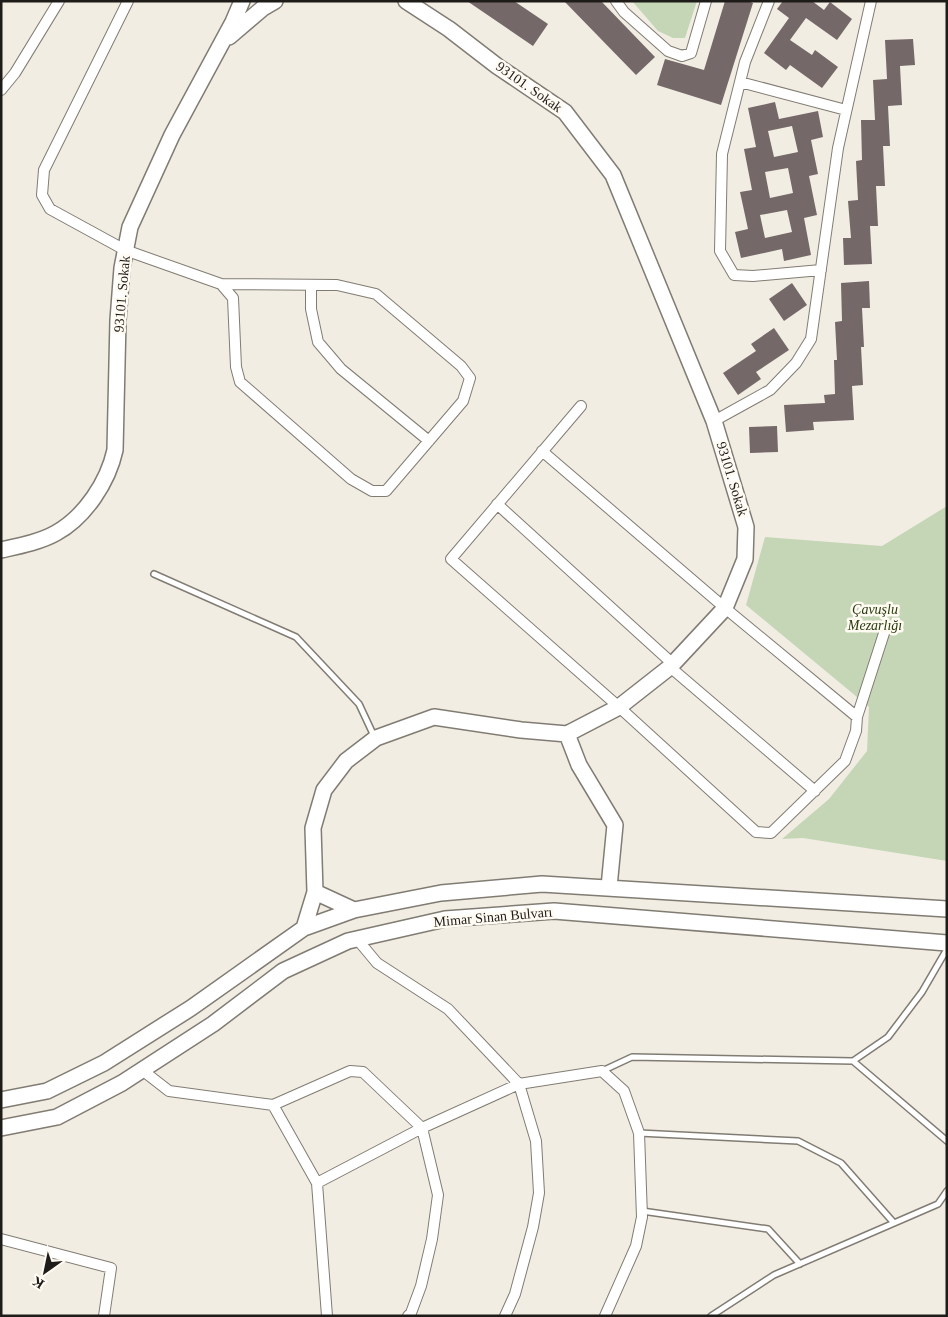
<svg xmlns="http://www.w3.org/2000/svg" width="948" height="1317" viewBox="0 0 948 1317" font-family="Georgia,serif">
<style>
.green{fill:#c5d6b7}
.building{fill:#746868;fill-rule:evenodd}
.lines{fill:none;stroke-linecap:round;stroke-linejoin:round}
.lane-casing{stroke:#817c73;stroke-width:8}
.street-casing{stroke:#817c73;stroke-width:12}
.secondary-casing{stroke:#817c73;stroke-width:18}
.lane{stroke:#fff;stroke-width:5}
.street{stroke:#fff;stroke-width:10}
.secondary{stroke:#fff;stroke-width:15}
.labels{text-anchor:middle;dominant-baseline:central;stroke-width:5;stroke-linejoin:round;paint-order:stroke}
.street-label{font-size:14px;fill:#1e1c19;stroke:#fffaf2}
.park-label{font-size:14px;font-style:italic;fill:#293e0f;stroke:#fffaf2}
</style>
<rect width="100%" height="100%" fill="#f2ede3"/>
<path class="green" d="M 632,1 L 697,1 L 685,38 L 673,38 L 658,31 Z
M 947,506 L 947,861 L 803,838 L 782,839 L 829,799 L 867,751 L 869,707 L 746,605 L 765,537 L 882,546 Z"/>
<path class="building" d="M 467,1 L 514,1 L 548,24 L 533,46 Z
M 564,1 L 601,1 L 655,57 L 636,75 Z
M 725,1 L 748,1 L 753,3 L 721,105 L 657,85 L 665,59 L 704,70 Z
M 783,1 L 812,1 L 824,10 L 830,2 L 852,19 L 837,40 L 806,18 L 790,40 L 812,55 L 815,50 L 838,67 L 822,88 L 790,65 L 786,70 L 764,53 L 789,18 L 777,9 Z
M 913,39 L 915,65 L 900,66 L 902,105 L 888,106 L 890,146 L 883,146 L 885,186 L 876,186 L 878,226 L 870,226 L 872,264 L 844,265 L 843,238 L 851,238 L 848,201 L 858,200 L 856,161 L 862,160 L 861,120 L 875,120 L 873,80 L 887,79 L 885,40 Z
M 775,102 L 779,119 L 818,111 L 823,137 L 811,140 L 818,174 L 809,176 L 817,215 L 804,218 L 811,255 L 784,261 L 782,249 L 741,258 L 735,232 L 748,229 L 740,192 L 752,190 L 744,149 L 756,147 L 748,108 ZM 792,126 L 798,152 L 774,157 L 768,131 ZM 788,168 L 793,193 L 770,198 L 765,172 ZM 787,210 L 792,232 L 765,238 L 760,215 Z
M 869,281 L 870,308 L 862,308 L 864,347 L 861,347 L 863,385 L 852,386 L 854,420 L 813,422 L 814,430 L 786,432 L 784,405 L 825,403 L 824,395 L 835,394 L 834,360 L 837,360 L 835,322 L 842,321 L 841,283 Z
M 792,283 L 807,305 L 784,321 L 769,299 Z
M 774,328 L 789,350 L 756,372 L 761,379 L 738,395 L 723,373 L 756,351 L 751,344 Z
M 777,426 L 778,452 L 750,453 L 749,427 Z"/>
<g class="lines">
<defs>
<path id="lane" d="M 154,574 L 296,637 L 359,704 L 374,736
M 853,1061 L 888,1037 L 922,992 L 947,949
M 602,1071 L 632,1057 L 853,1061 L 947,1141
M 639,1133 L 798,1141 L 841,1163 L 894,1223
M 642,1211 L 768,1229 L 800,1264
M 711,1316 L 774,1275 L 938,1204 L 947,1191"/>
<path id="street" d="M 128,1 L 44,170 L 42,195 L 50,209 L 125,250 L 221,284 L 337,285 L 376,294 L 461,366 L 470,378 L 463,401 L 386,491 L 372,491 L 351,479 L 240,382 L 236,367 L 233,298 L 221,284
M 616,1 L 624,12 L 668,51 L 682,56 L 691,53 L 706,1
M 769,1 L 745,62 L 722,154 L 720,251 L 734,275 L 753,276 L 821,270
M 740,82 L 846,110
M 1,90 L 15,73 L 59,1
M 311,285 L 311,309 L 318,342 L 341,369 L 429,441
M 581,406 L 451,559 L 619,707 L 756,832 L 771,833 L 845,761 L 856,731 L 857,717 L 886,627
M 714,421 L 770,390 L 796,363 L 811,339 L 838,148 L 871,1
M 542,451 L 725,608 L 857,717
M 497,504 L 673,664
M 670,667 L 815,791
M 357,939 L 377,963 L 448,1009 L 519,1084 L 536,1141 L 539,1193 L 533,1227 L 515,1294 L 505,1316
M 142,1070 L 169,1091 L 273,1105 L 350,1071 L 363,1072 L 422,1128 L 438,1195 L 432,1239 L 421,1286 L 411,1313 L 408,1316
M 273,1105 L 317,1183 L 327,1316
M 317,1183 L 422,1128 L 519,1084 L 602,1071 L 624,1091 L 639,1133 L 642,1217 L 636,1246 L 605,1316
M 1,1239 L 111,1268 L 104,1316"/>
<path id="secondary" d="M 229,37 L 263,8 L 275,1
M 1,550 C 19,546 40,542 56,533 C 85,517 108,482 115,450 L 118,320 L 122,268 L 130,227 L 172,135 L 233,22 L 242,1
M 567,734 L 579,765 L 615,825 L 609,887
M 315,892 L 354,910
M 304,928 L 315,892 L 313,828 L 324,790 L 346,761 L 376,738 L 434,717 L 521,730 L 567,734 L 619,707 L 670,667 L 725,608 L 745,559 L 746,527 L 714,421 L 613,175 L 565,112 L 497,66 L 449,29 L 406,1
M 1,1100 L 47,1091 L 104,1063 L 191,1008 L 304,928 L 354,910 L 441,893 L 542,884 L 947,909
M 1,1128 L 57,1117 L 122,1083 L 213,1024 L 283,971 L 348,941 L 445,919 L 554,911 L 947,943"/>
</defs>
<use href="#lane" class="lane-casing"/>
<use href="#street" class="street-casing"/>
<use href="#secondary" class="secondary-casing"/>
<use href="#lane" class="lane"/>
<use href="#street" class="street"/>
<use href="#secondary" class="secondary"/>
</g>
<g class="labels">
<g class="street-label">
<text transform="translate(529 87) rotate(35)">93101. Sokak</text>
<text transform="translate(122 294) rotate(-85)">93101. Sokak</text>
<text transform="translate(732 479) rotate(73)">93101. Sokak</text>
<text transform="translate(493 917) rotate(-5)">Mimar Sinan Bulvarı</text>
</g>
<g class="park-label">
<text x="875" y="609">Çavuşlu<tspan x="875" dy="16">Mezarlığı</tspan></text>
</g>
</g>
<rect width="948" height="1317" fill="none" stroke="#1e1c19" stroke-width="5"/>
<g transform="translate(45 1272) rotate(213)" stroke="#fffaf2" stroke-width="4" paint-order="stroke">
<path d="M0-4L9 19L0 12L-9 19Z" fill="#1e1c19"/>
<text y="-8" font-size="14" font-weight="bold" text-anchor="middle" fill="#1e1c19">K</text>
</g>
</svg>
